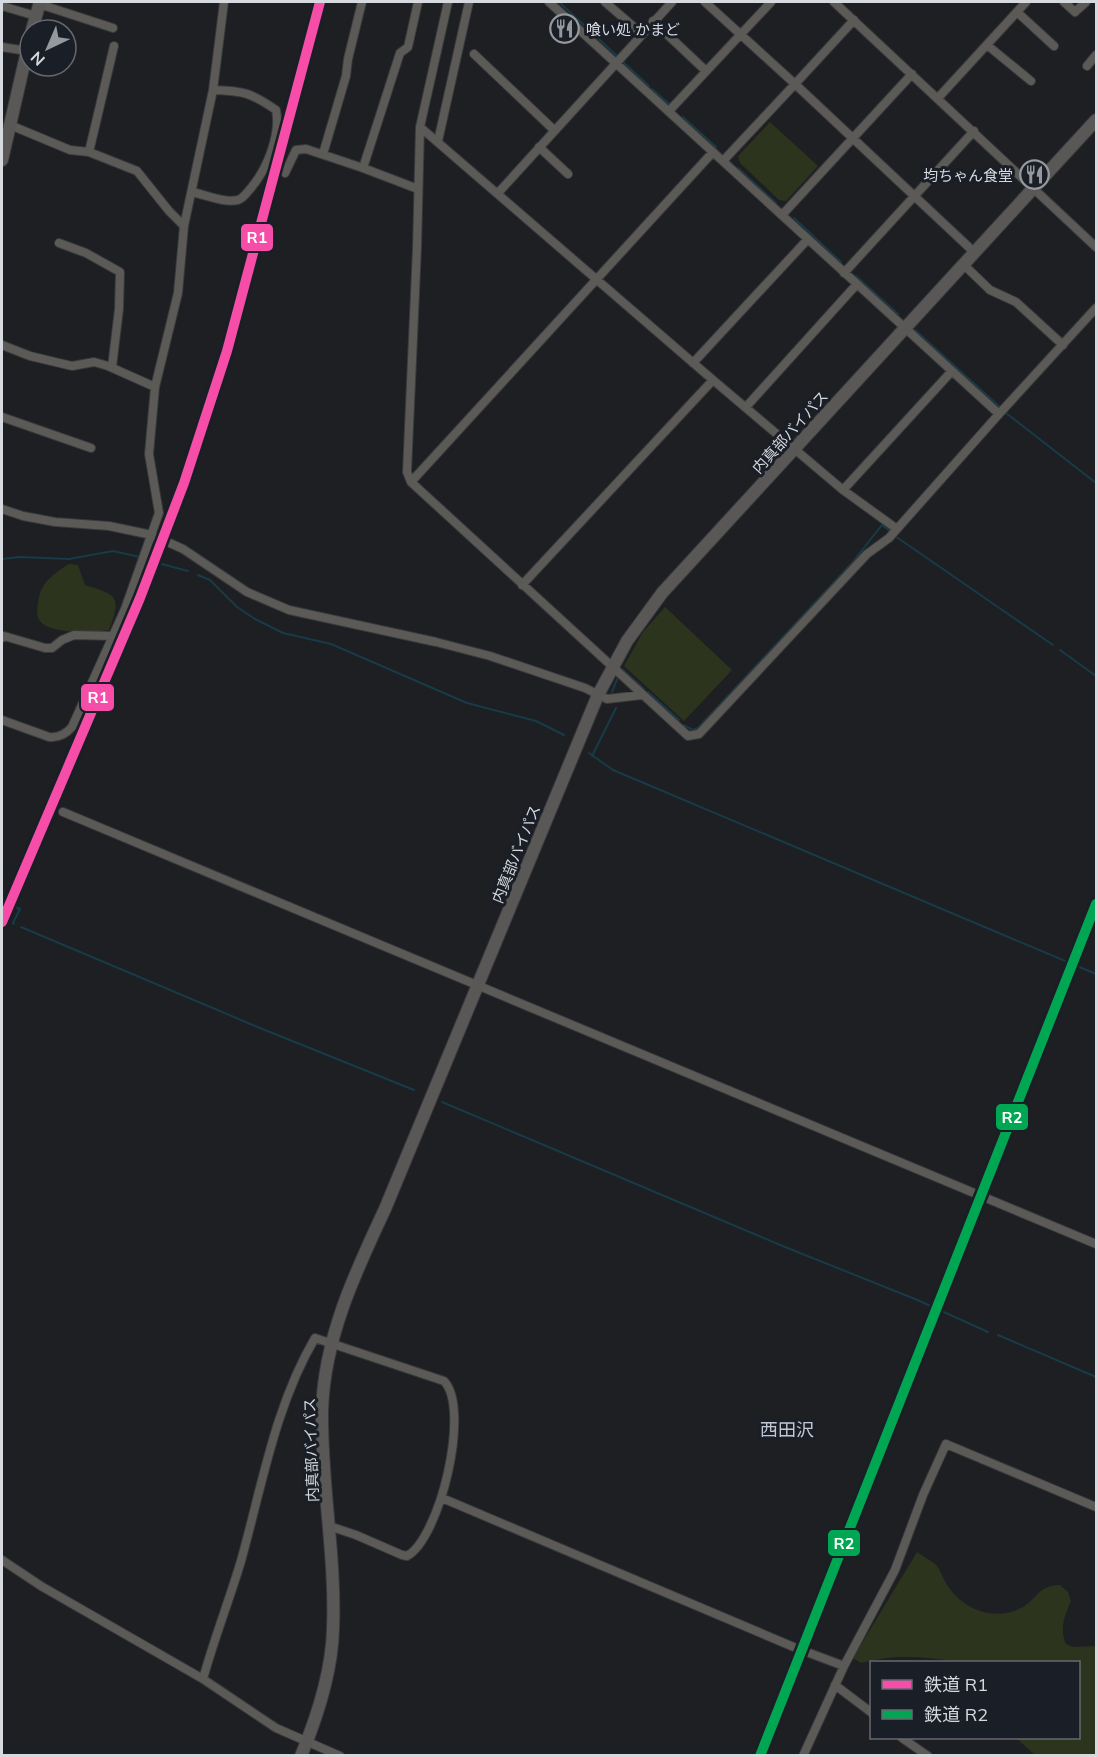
<svg xmlns="http://www.w3.org/2000/svg" width="1098" height="1757" viewBox="0 0 1098 1757" font-family="Mulish,'Noto Sans JP',sans-serif">
<style>
.green{fill:#2d341d}
.lines{fill:none;stroke-linecap:round;stroke-linejoin:round}
.stream{stroke:#173b47;stroke-width:2}
.minor-casing{stroke:#38393c;stroke-width:10}
.highway-casing{stroke:#38393c;stroke-width:14}
.minor{stroke:#5c5a57;stroke-width:8}
.highway{stroke:#595856;stroke-width:12}
.rail{stroke:#5b5b5a;stroke-width:2;stroke-dasharray:9 4.5;stroke-linecap:butt}
.rail-1-casing{stroke:#1a1e26;stroke-width:15}
.rail-2-casing{stroke:#1a1e26;stroke-width:15}
.rail-1{stroke:#f54da8;stroke-width:10}
.rail-2{stroke:#00a651;stroke-width:10}
.labels{text-anchor:middle;dominant-baseline:central;stroke-width:6;stroke-linejoin:round;paint-order:stroke}
.poi-label{font-size:15px;fill:#d6d9de;stroke:#1a1e26;text-anchor:start}
.street-label{font-size:15px;fill:#d6d9de;stroke:#1a1e26}
.quarter-label{font-size:18px;fill:#c2c8d3;stroke:#1a1e26}
.line-badge{stroke:#1a1e26;stroke-width:2}
.badge-label{font-size:16px;text-anchor:middle;font-weight:bold;fill:#fff}
</style>
<rect width="100%" height="100%" fill="#1d1f23"/>
<path class="green" d="M 770,122 L 818,166 L 786,201 L 779,200 L 740,163 L 738,156 Z
M 69,564 L 78,565 L 85,585 C 117,595 122,596 109,630 C 93,632 51,635 40,621 C 36,616 37,609 38,603 C 40,583 53,574 69,564 Z
M 665,607 L 732,670 L 684,721 L 624,666 L 643,632 Z
M 917,1552 C 922,1556 931,1560 936,1565 C 941,1570 943,1579 947,1585 C 963,1609 992,1621 1019,1609 C 1037,1601 1037,1585 1060,1585 L 1068,1592 L 1071,1601 C 1065,1615 1059,1629 1066,1644 L 1073,1647 L 1096,1646 L 1096,1755 L 1035,1755 L 1016,1738 L 1078,1738 L 1078,1662 L 949,1662 L 945,1660 C 913,1656 892,1655 861,1663 L 853,1658 Z"/>
<g class="lines">
<path class="stream" d="M 559,2 L 616,55
M 622,61 L 649,86
M 652,89 L 668,103
M 683,117 L 716,147
M 738,168 L 776,203
M 794,218 L 841,262
M 856,276 L 898,314
M 915,330 L 1001,408
M 1006,413 L 1096,483
M 895,536 L 1053,645
M 2,559 L 20,557 L 69,559 L 113,551 L 140,557
M 158,563 L 188,571
M 198,575 L 210,580 L 237,607 L 255,619 L 283,633 L 331,644 L 467,703 L 536,721 L 564,735
M 1060,650 L 1096,676
M 622,669 L 644,689
M 612,692 L 618,677
M 648,692 L 679,720
M 684,725 L 693,730 L 698,728 L 851,564 L 882,525 L 891,532
M 589,753 L 613,770 L 1096,974
M 592,756 L 616,708
M 2,899 L 6,902
M 13,906 L 20,909 L 13,923 L 14,924
M 21,927 L 260,1028 L 414,1090
M 442,1102 L 785,1247 L 915,1299 L 988,1332
M 998,1335 L 1096,1377"/>
<defs>
<path id="minor" d="M 448,2 L 420,127 L 417,248 L 407,472 L 411,482 L 688,736 L 699,734 L 867,554 L 889,538 L 999,414 L 1096,308
M 549,2 L 999,414
M 605,2 L 642,34
M 705,2 L 795,84 L 854,20
M 834,2 L 1096,247
M 1064,2 L 1075,12 L 1086,2
M 39,4 L 113,28
M 2,6 L 36,16
M 1017,12 L 1054,46
M 653,21 L 706,71
M 987,45 L 1031,81
M 2,47 L 27,51
M 474,54 L 554,130
M 1087,66 L 1096,55
M 938,98 L 1026,2
M 669,111 L 771,2
M 10,125 L 70,150 L 89,152 L 137,171 L 169,211 L 184,226
M 420,127 L 713,380 L 843,490 L 897,529
M 438,141 L 469,2
M 539,147 L 568,174
M 89,152 L 114,46
M 323,154 L 346,76 L 348,59 L 362,2
M 723,161 L 795,84 L 975,253
M 363,168 L 400,53 L 408,47 L 418,2
M 285,173 L 296,150 L 306,149 L 363,168 L 418,189
M 192,192 C 206,195 224,203 238,200 C 244,198 247,192 251,188 C 267,169 281,135 276,110 C 250,92 243,91 213,90
M 498,193 L 672,2
M 782,215 L 912,74
M 59,243 L 86,253 L 120,272 L 119,309 L 112,367
M 964,265 L 990,290 L 1016,302 L 1063,345
M 844,273 L 974,131
M 2,345 L 30,356 L 72,366 L 94,362 L 108,366 L 155,387
M 693,363 L 808,239
M 746,407 L 857,284
M 2,417 L 91,448
M 411,482 L 713,152
M 843,490 L 951,372
M 2,509 L 23,516 L 55,522 L 109,526 L 152,535 L 183,549 L 247,592 L 289,610 L 436,642 L 490,656 L 585,688 L 607,699 L 642,695
M 522,585 L 713,380
M 2,638 L 4,636 L 45,648 L 52,648 L 62,640 L 74,635 L 113,636
M 2,720 L 49,737 C 59,738 66,734 72,727 L 125,609 L 159,513 L 149,454 L 155,387 L 178,293 L 184,226 L 213,90 L 224,2
M 63,812 L 1096,1244
M 442,1498 L 796,1648 L 844,1666
M 2,1560 L 41,1586 L 203,1679 L 276,1728 L 340,1756
M 203,1679 C 214,1639 229,1601 241,1561 C 262,1486 275,1406 315,1338 L 444,1381 C 471,1409 440,1538 407,1556 L 402,1555 L 356,1535 L 329,1526
M 835,1685 L 872,1713
M 902,1738 L 928,1756
M 803,1756 L 844,1666 L 895,1570 L 923,1495 L 946,1444 L 1096,1507"/>
<path id="highway" d="M 32,30 L 40,2
M 2,160 L 30,38
M 301,1756 C 318,1715 332,1672 333,1629 C 336,1556 321,1484 322,1411 C 324,1338 355,1273 385,1209 L 598,695 L 627,641 L 662,593 L 1096,120"/>
</defs>
<use href="#minor" class="minor-casing"/>
<use href="#highway" class="highway-casing"/>
<use href="#minor" class="minor"/>
<use href="#highway" class="highway"/>
<path class="rail" d="M 2,922 L 140,598 L 184,483 L 227,351 L 320,2"/>
<defs>
<path id="rail-1" d="M 2,922 L 140,598 L 184,483 L 227,351 L 320,2"/>
<path id="rail-2" d="M 760,1756 L 1096,904"/>
</defs>
<use href="#rail-1" class="rail-1-casing"/>
<use href="#rail-2" class="rail-2-casing"/>
<use href="#rail-1" class="rail-1"/>
<use href="#rail-2" class="rail-2"/>
</g>
<defs>
<symbol id="restaurant-ring" viewBox="-11 -11 22 22"><circle r="9.5" fill="#1a1e26" stroke="#95989d" stroke-width="1.5"/><path d="M-5-6h1v4h1v-4h1v4h1v-4h1v5L-1.5 .5V6h-2V.5L-5-1ZM5-6V6H3V1.5H1.5Q1.5-4 5-6Z" fill="#95989d"/></symbol>
</defs>
<g fill-rule="evenodd">
<use href="#restaurant-ring" x="548" y="12" width="33" height="33"/>
<use href="#restaurant-ring" x="1018" y="158" width="33" height="33"/>
</g>
<g class="labels">
<g class="poi-label">
<text x="586" y="29">喰い処 かまど</text>
<text x="1013" y="175" text-anchor="end">均ちゃん食堂</text>
</g>
<g class="street-label">
<text transform="translate(790 432) rotate(-48)">内真部バイパス</text>
<text transform="translate(516 854) rotate(-68)">内真部バイパス</text>
<text transform="translate(311 1450) rotate(-92)">内真部バイパス</text>
</g>
<g class="quarter-label">
<text x="787" y="1429">西田沢</text>
</g>
</g>
<g class="line-badge">
<rect x="240" y="223" width="34" height="29" rx="6" fill="#f54da8"/>
<rect x="80" y="683" width="35" height="29" rx="6" fill="#f54da8"/>
<rect x="995" y="1103" width="34" height="28" rx="6" fill="#00a651"/>
<rect x="827" y="1529" width="34" height="28" rx="6" fill="#00a651"/>
</g>
<g class="badge-label">
<text x="257" y="243">R1</text>
<text x="98" y="703">R1</text>
<text x="1012" y="1123">R2</text>
<text x="844" y="1549">R2</text>
</g>
<rect width="1098" height="1757" fill="none" stroke="#d6d9de" stroke-width="6"/>
<rect x="870" y="1661" width="210" height="78" fill="#1a1e26" stroke="#656970" stroke-width="1.5"/>
<rect x="882" y="1680" width="30" height="9" fill="#f54da8" stroke="#656970" stroke-width="1.5"/>
<text x="924" y="1691" font-size="18" fill="#d6d9de">鉄道 R1</text>
<rect x="882" y="1710" width="30" height="9" fill="#00a651" stroke="#656970" stroke-width="1.5"/>
<text x="924" y="1721" font-size="18" fill="#d6d9de">鉄道 R2</text>
<g transform="translate(48 48) rotate(224)"><circle r="28" fill="#1a1e26" stroke="#656970" stroke-width="1.5"/>
<path d="M0-4.5L10 22L0 15L-10 22Z" fill="#95989d"/>
<text y="-9" font-size="16" font-weight="bold" text-anchor="middle" fill="#d6d9de">N</text>
</g>
</svg>
